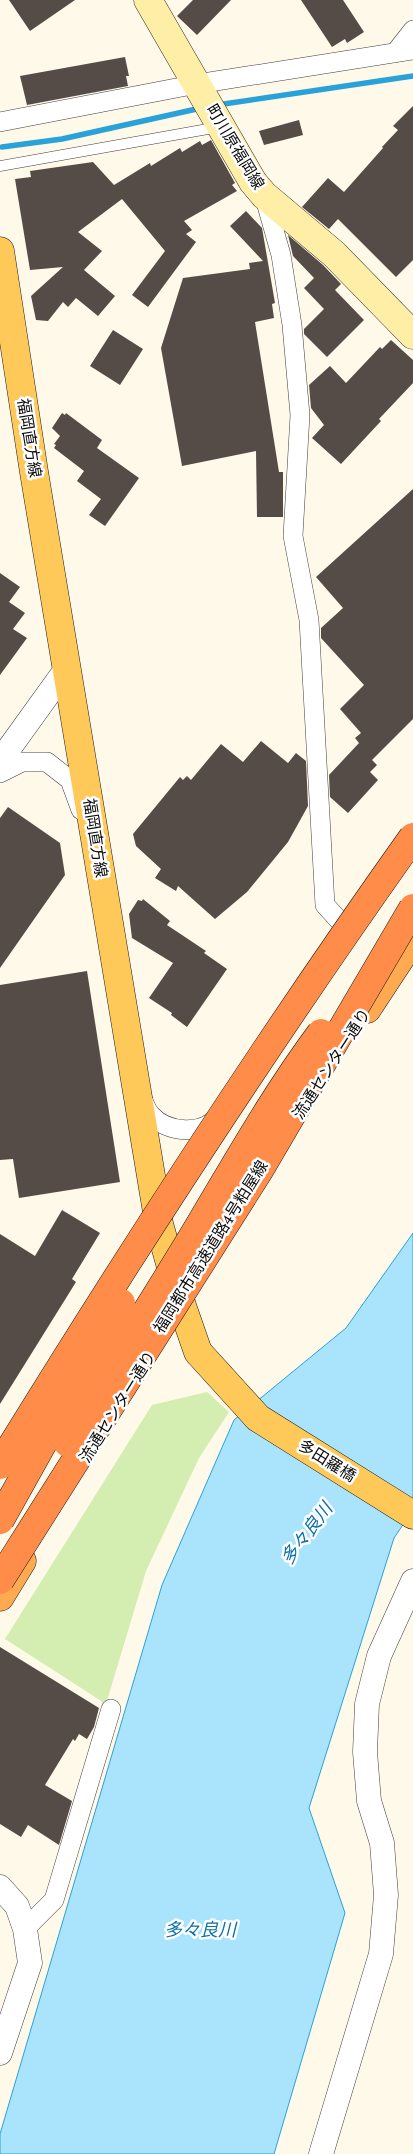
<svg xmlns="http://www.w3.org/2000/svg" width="413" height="2154" viewBox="0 0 413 2154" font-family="Spectral,'Noto Sans JP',serif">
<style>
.green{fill:#d4edb0}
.water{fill:#a9e4fc;stroke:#29a2d9}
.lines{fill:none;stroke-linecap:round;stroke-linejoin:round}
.stream{stroke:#29a2d9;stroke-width:5.5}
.building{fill:#554b47}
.service-casing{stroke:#3e3e3e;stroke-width:11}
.minor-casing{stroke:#3e3e3e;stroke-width:20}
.tertiary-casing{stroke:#3e3e3e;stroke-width:25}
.secondary-casing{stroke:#2d2d2d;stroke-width:29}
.primary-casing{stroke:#1c1c1c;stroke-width:29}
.trunk-casing{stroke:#1c1c1c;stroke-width:29}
.service{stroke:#fff;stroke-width:10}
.minor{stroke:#fff;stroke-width:19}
.tertiary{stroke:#fff;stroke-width:24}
.secondary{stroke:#ffeea5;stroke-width:28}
.primary{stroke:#ffc95a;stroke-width:28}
.trunk{stroke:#ffaa51;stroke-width:28}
.motorway-bridge-casing{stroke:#1c1c1c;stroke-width:29;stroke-linecap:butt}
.motorway-bridge{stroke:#ff8c48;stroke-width:28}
.labels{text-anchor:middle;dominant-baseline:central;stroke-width:5;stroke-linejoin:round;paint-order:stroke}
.street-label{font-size:16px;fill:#0b0b0b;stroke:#fff}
.water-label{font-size:18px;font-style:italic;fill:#0b70a7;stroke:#fff}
</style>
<rect width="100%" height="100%" fill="#fff9ea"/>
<path class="green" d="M 207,1392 L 229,1412 L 199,1458 L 146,1571 L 106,1704 L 5,1639 L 152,1405 Z"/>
<path class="water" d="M 413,1233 L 413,1510 L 394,1538 L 309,1808 L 345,1913 L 274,2154 L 0,2154 L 0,2134 L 162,1585 L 234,1420 L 346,1328 Z"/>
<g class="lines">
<path class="stream" d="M 217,105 L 413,76
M 2,147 L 62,139 L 201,108"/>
</g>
<path class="building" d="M 9,0 L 75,0 L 30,31 Z
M 193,0 L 231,0 L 197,35 L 177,16 Z
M 301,0 L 343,0 L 364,32 L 347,43 L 345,39 L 332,47 Z
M 125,57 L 129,76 L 126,76 L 128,86 L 27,105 L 20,76 Z
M 413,106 L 413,260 L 396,277 L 338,219 L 329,229 L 302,207 L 328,178 L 344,192 L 383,148 L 382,147 L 398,130 L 393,126 Z
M 299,120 L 303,135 L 264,145 L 259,131 Z
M 211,140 L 235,183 L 232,185 L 237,191 L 184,221 L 192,230 L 186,234 L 196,242 L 148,307 L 132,295 L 165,251 L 122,199 L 78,232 L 102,251 L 84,270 L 115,296 L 98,316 L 76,298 L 68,307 L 63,302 L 48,321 L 36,320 L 31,296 L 63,267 L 30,270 L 15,179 L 31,177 L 30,171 L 93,162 L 114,185 L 150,163 L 151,166 L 180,148 L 182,152 L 200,141 L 202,145 Z
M 246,211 L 262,228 L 275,303 L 272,304 L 274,318 L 255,322 L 279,472 L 283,472 L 283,517 L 257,517 L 256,451 L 182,466 L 161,348 L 183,278 L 250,269 L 249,263 L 263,261 L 230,226 Z
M 288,235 L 323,265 L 341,284 L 335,290 L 364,320 L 327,357 L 304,334 L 304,329 L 324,309 L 304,288 L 314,278 L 293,256 Z
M 113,330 L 143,349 L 120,385 L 90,366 Z
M 391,340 L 413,360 L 413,383 L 379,419 L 381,421 L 341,464 L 312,438 L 324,425 L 311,408 L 309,385 L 330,366 L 346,383 L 380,347 L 382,349 Z
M 62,413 L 65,415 L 66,413 L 102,440 L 97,448 L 139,478 L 105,526 L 89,515 L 101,499 L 77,481 L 84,471 L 54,448 L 56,445 L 54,444 L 60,436 L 52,428 Z
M 413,489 L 413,719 L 372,760 L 377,765 L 370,772 L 378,780 L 348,813 L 330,797 L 329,775 L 359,743 L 355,738 L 361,733 L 340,709 L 364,685 L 321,638 L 321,628 L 343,608 L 316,577 Z
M 0,573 L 20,587 L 9,602 L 25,613 L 13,629 L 27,638 L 0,675 Z
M 261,741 L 288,763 L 296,753 L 306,761 L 308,806 L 288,842 L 247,892 L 215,919 L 178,886 L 176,891 L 155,878 L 161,869 L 136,846 L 133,834 L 180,777 L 183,780 L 187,776 L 191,780 L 221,744 L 243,762 Z
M 8,807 L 60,843 L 65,875 L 0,968 L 0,818 Z
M 143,899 L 170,921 L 167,925 L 206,951 L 204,953 L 227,969 L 187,1027 L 171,1015 L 172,1013 L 149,998 L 173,963 L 132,938 L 129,914 L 138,900 L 142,901 Z
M 87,971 L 120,1182 L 19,1198 L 13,1159 L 0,1160 L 0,985 Z
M 62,1210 L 100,1233 L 72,1279 L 76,1282 L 0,1404 L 0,1234 L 35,1256 Z
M 0,1647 L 99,1708 L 94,1727 L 87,1739 L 79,1734 L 75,1741 L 73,1739 L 45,1785 L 72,1801 L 59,1845 L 28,1825 L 21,1837 L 0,1824 Z"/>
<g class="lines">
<defs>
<path id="service" d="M 0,166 L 219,127"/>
<path id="minor" d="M 395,53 L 413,30
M 0,122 L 197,84 L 413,50
M 264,195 L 281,255 L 292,325 L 300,415 L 293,536 L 309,620 L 325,905 L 346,928
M 0,773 L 22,762 L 47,762 L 70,780 L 81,810
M 142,1098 C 144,1103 147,1111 151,1115 C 167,1133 203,1136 218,1116
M 25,1929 L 54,1900 L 111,1709"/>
<path id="tertiary" d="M 0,761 L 67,668
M 0,1887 L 17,1906 L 25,1929 L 30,1963 L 0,2053
M 321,2154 L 381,1954 L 386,1895 L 382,1843 L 369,1801 L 365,1752 L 367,1704 L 379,1656 L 413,1581"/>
<path id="secondary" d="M 148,0 L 253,182 L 264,195 L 334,254 L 413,335"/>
<path id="primary" d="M 0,251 L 34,472 L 159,1224 L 182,1306 L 198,1352 L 258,1418 L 413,1515"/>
<path id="trunk" d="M 367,1009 L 413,939
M 0,1597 L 22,1561"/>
</defs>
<use href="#service" class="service-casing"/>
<use href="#minor" class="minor-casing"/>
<use href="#tertiary" class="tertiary-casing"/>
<use href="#secondary" class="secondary-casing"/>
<use href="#primary" class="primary-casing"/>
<use href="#trunk" class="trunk-casing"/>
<use href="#service" class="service"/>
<use href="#minor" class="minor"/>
<use href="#tertiary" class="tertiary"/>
<use href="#secondary" class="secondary"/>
<use href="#primary" class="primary"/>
<use href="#trunk" class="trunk"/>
<defs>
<path id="motorway-bridge" d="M 68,1443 C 106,1374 149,1309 190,1241 C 232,1171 272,1099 321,1033
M 0,1465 C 131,1252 268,1041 413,837
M 0,1520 L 121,1303
M 0,1580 L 260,1169 L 413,908"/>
</defs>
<use href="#motorway-bridge" class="motorway-bridge-casing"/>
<use href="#motorway-bridge" class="motorway-bridge"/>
</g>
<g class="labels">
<g class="street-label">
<text transform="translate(235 147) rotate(59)">町川原福岡線</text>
<text transform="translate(29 438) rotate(81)">福岡直方線</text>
<text transform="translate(95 838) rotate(81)">福岡直方線</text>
<text transform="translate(332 1064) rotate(-57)">流通センター通り</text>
<text transform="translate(211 1247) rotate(-58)">福岡都市高速道路4号粕屋線</text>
<text transform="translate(118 1407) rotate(-58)">流通センター通り</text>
<text transform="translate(327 1461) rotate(32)">多田羅橋</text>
</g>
<g class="water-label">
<text transform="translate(307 1534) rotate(-53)">多々良川</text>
<text x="200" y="1930">多々良川</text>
</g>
</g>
</svg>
